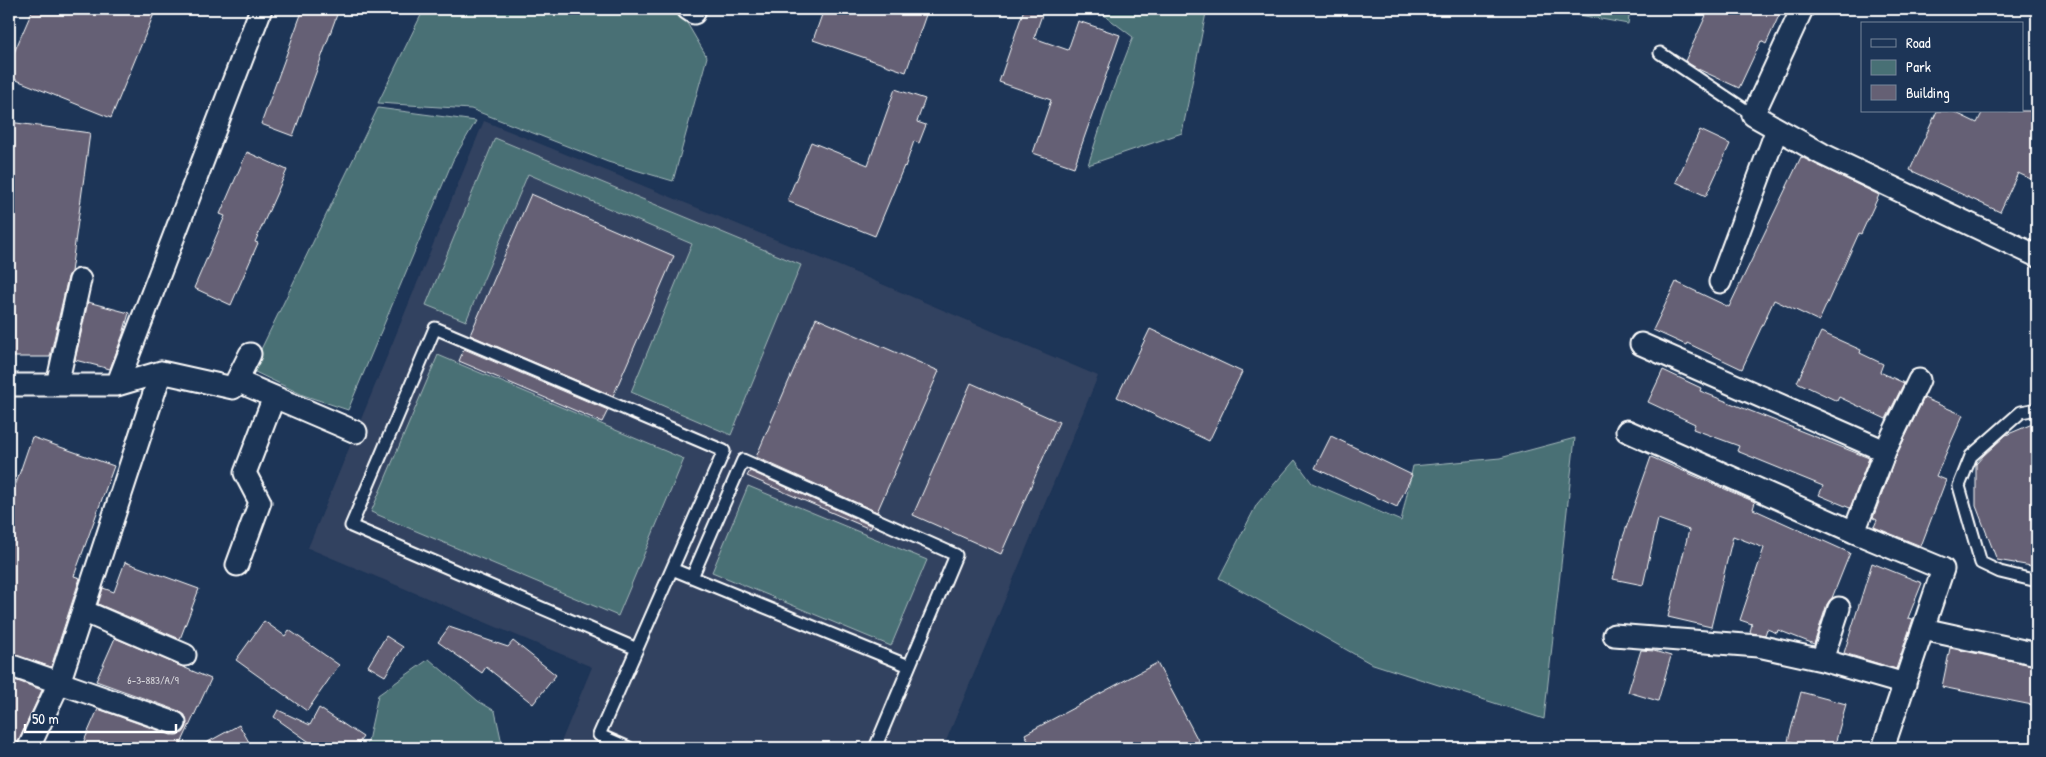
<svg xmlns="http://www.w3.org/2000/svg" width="2046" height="757" viewBox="0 0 2046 757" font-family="'Patrick Hand',sans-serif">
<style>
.built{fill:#334260}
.green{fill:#487075;stroke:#a4b8ba}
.building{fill:#656074;stroke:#fff}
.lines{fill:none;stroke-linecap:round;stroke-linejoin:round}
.lane-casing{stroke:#fff;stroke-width:15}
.street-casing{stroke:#fff;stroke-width:25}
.lane{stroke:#1d3557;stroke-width:11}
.street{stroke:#1d3557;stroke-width:21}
.labels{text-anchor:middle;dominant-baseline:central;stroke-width:4.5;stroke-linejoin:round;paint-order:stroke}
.number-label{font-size:11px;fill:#d8d7dc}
</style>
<rect width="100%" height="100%" fill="#1d3557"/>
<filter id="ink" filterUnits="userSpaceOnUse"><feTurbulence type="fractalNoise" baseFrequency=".02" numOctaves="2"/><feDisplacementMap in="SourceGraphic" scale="10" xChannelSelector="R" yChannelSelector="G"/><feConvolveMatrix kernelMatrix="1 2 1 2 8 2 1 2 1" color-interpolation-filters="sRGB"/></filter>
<g filter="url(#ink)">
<path class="built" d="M 484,121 L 818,257 L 1098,376 L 943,748 L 563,748 L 559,747 L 592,667 L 308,548 Z"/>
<path class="green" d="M 424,9 L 668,9 L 684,18 L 707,57 L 673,181 L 608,162 L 471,109 L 378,103 Z
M 1101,9 L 1209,9 L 1206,13 L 1182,133 L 1088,165 L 1111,94 L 1133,37 L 1100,12 Z
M 1547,9 L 1630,9 L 1628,24 Z
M 378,108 L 476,121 L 453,160 L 348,410 L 303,395 L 251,370 Z
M 495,138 L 801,265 L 731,435 L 631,392 L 692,244 L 528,174 L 466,321 L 426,305 Z
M 438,355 L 684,459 L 618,616 L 371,512 Z
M 1575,438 L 1544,719 L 1370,663 L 1219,578 L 1257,504 L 1295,460 L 1312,483 L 1401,521 L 1413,466 L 1500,458 Z
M 748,486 L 927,560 L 891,646 L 712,572 Z
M 429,659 L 478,701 L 495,711 L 503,748 L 363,748 L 368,741 L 378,695 Z"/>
<path class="building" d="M 33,9 L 156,9 L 111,118 L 9,77 L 9,64 Z
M 303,9 L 339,9 L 293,136 L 261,124 Z
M 824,9 L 928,9 L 906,72 L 813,40 Z
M 1024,9 L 1044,9 L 1034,38 L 1068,50 L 1078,21 L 1120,35 L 1074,167 L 1033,153 L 1051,100 L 999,82 Z
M 1709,9 L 1782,9 L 1766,44 L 1761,41 L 1739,88 L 1698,69 L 1685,61 Z
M 895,89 L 925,99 L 917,122 L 926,125 L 919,143 L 914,141 L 905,167 L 904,166 L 875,236 L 787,201 L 811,142 L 868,165 Z
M 1937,111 L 1952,111 L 1977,123 L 1983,111 L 2037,111 L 2037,182 L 2018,173 L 2000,212 L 1910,170 Z
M 9,122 L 90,133 L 71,272 L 68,277 L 50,357 L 9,357 Z
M 1700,130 L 1730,144 L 1706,196 L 1676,182 Z
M 247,152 L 287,170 L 255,242 L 258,243 L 231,305 L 194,288 L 225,216 L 220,214 Z
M 1801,157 L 1879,195 L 1861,234 L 1859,233 L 1819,321 L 1774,300 L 1742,369 L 1687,343 L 1686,345 L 1653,330 L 1676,282 L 1729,307 Z
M 531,194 L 674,256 L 613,396 L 470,335 Z
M 88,302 L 129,313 L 123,334 L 110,369 L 75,360 Z
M 816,318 L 939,371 L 877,512 L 756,457 Z
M 1150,329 L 1242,372 L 1209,441 L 1117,397 Z
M 1821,332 L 1861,350 L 1860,353 L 1883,364 L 1880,372 L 1904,383 L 1886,419 L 1839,397 L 1837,401 L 1797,382 Z
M 464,349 L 608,410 L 602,422 L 459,361 Z
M 1663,370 L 1701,388 L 1700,391 L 1869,458 L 1850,508 L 1819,495 L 1823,486 L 1737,451 L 1739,446 L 1693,429 L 1695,424 L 1648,402 Z
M 971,383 L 1059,422 L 1001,554 L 913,515 Z
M 1924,398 L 1963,415 L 1936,476 L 1946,480 L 1921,546 L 1874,527 L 1877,520 L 1873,518 L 1896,456 Z
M 2037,422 L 2037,567 L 1997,560 L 1976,506 L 1976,464 L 1983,456 L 2006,435 Z
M 1331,436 L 1412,475 L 1397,507 L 1315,468 Z
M 32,437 L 114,466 L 74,576 L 80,578 L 51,667 L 9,653 L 9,504 Z
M 1651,457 L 1755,502 L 1753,509 L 1850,553 L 1832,598 L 1827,604 L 1814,644 L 1778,630 L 1777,633 L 1767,629 L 1765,635 L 1752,633 L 1750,632 L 1752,624 L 1740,620 L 1764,548 L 1733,536 L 1711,627 L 1668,617 L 1689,530 L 1658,519 L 1643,585 L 1613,579 L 1622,540 Z
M 750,471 L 872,526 L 870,529 L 747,476 Z
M 125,562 L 199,589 L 180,639 L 98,604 L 103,588 L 114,592 Z
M 1872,563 L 1922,583 L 1908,618 L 1913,619 L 1896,669 L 1844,653 Z
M 264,621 L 285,636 L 289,630 L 339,665 L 307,711 L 236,660 Z
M 449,627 L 508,647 L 513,641 L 556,675 L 533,704 L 486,667 L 482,673 L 438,642 Z
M 386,636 L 403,647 L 385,676 L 368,666 Z
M 115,638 L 211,679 L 179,748 L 81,748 L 98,709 L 171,735 L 183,733 L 187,727 L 185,715 L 179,711 L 96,681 Z
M 1950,648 L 2037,666 L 2037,706 L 1942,687 Z
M 1641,650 L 1654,651 L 1671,656 L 1658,701 L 1628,692 Z
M 1157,663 L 1199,742 L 1186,748 L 1032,748 L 1025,734 Z
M 9,678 L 42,690 L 18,742 L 17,748 L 9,748 Z
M 1801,692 L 1846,704 L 1834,748 L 1816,748 L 1788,741 Z
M 319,708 L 363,737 L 355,748 L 318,748 L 274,717 L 278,710 L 310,725 Z
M 239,725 L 249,742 L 237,748 L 197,748 Z"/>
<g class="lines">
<defs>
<path id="lane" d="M 1660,53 L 1753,115
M 2037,409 L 2021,412 L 1971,456 L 1959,486 L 1981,563 L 2000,572 L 2037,581
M 692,577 L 743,460 L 956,555 L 875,748
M 637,649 L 351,526 L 435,328 L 724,451 L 672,569 L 909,666
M 629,748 L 599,735 L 672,569"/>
<path id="street" d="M 688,9 L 694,13
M 1802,9 L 1753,115 L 1822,154 L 2037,256
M 1720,282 L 1777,129
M 1641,344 L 1885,451 L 1854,532 L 1943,569 L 1883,748
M 237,381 L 356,432
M 9,385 L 117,385 L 161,372 L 233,388 L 250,354
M 57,385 L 80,280
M 117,385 L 261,9
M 1627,431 L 1854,532
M 1885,451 L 1919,380
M 237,565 L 260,502 L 245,473 L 274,397
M 83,611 L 185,655
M 1923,629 L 2037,654
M 1614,635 L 1758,646 L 1822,660 L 1905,684
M 1822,660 L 1839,608
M 9,665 L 175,723
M 33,748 L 29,747 L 59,683 L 161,372"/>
</defs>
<use href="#lane" class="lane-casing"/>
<use href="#street" class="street-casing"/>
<use href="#lane" class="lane"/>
<use href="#street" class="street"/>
</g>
</g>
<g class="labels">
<g class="number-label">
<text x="153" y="680">6-3-883/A/9</text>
</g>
</g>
<rect width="2046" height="757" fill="none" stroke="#1d3557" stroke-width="30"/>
<rect x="15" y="15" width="2016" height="727" fill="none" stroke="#fff" stroke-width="2" filter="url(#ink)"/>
<rect x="1861" y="22" width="162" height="90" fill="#1d3557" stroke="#77869a"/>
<rect x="1871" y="39" width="25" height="8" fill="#1d3557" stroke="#77869a"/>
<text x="1906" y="48" font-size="15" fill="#ffffff">Road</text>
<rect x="1871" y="60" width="25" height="15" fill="#487075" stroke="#77869a"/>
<text x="1906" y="72" font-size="15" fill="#ffffff">Park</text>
<rect x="1871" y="85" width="25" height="15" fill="#656074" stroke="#77869a"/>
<text x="1906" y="98" font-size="15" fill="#ffffff">Building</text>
<path d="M25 724v8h151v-8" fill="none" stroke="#ffffff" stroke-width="2.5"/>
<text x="32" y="724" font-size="15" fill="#ffffff" stroke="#1d3557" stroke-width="4" paint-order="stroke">50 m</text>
</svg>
